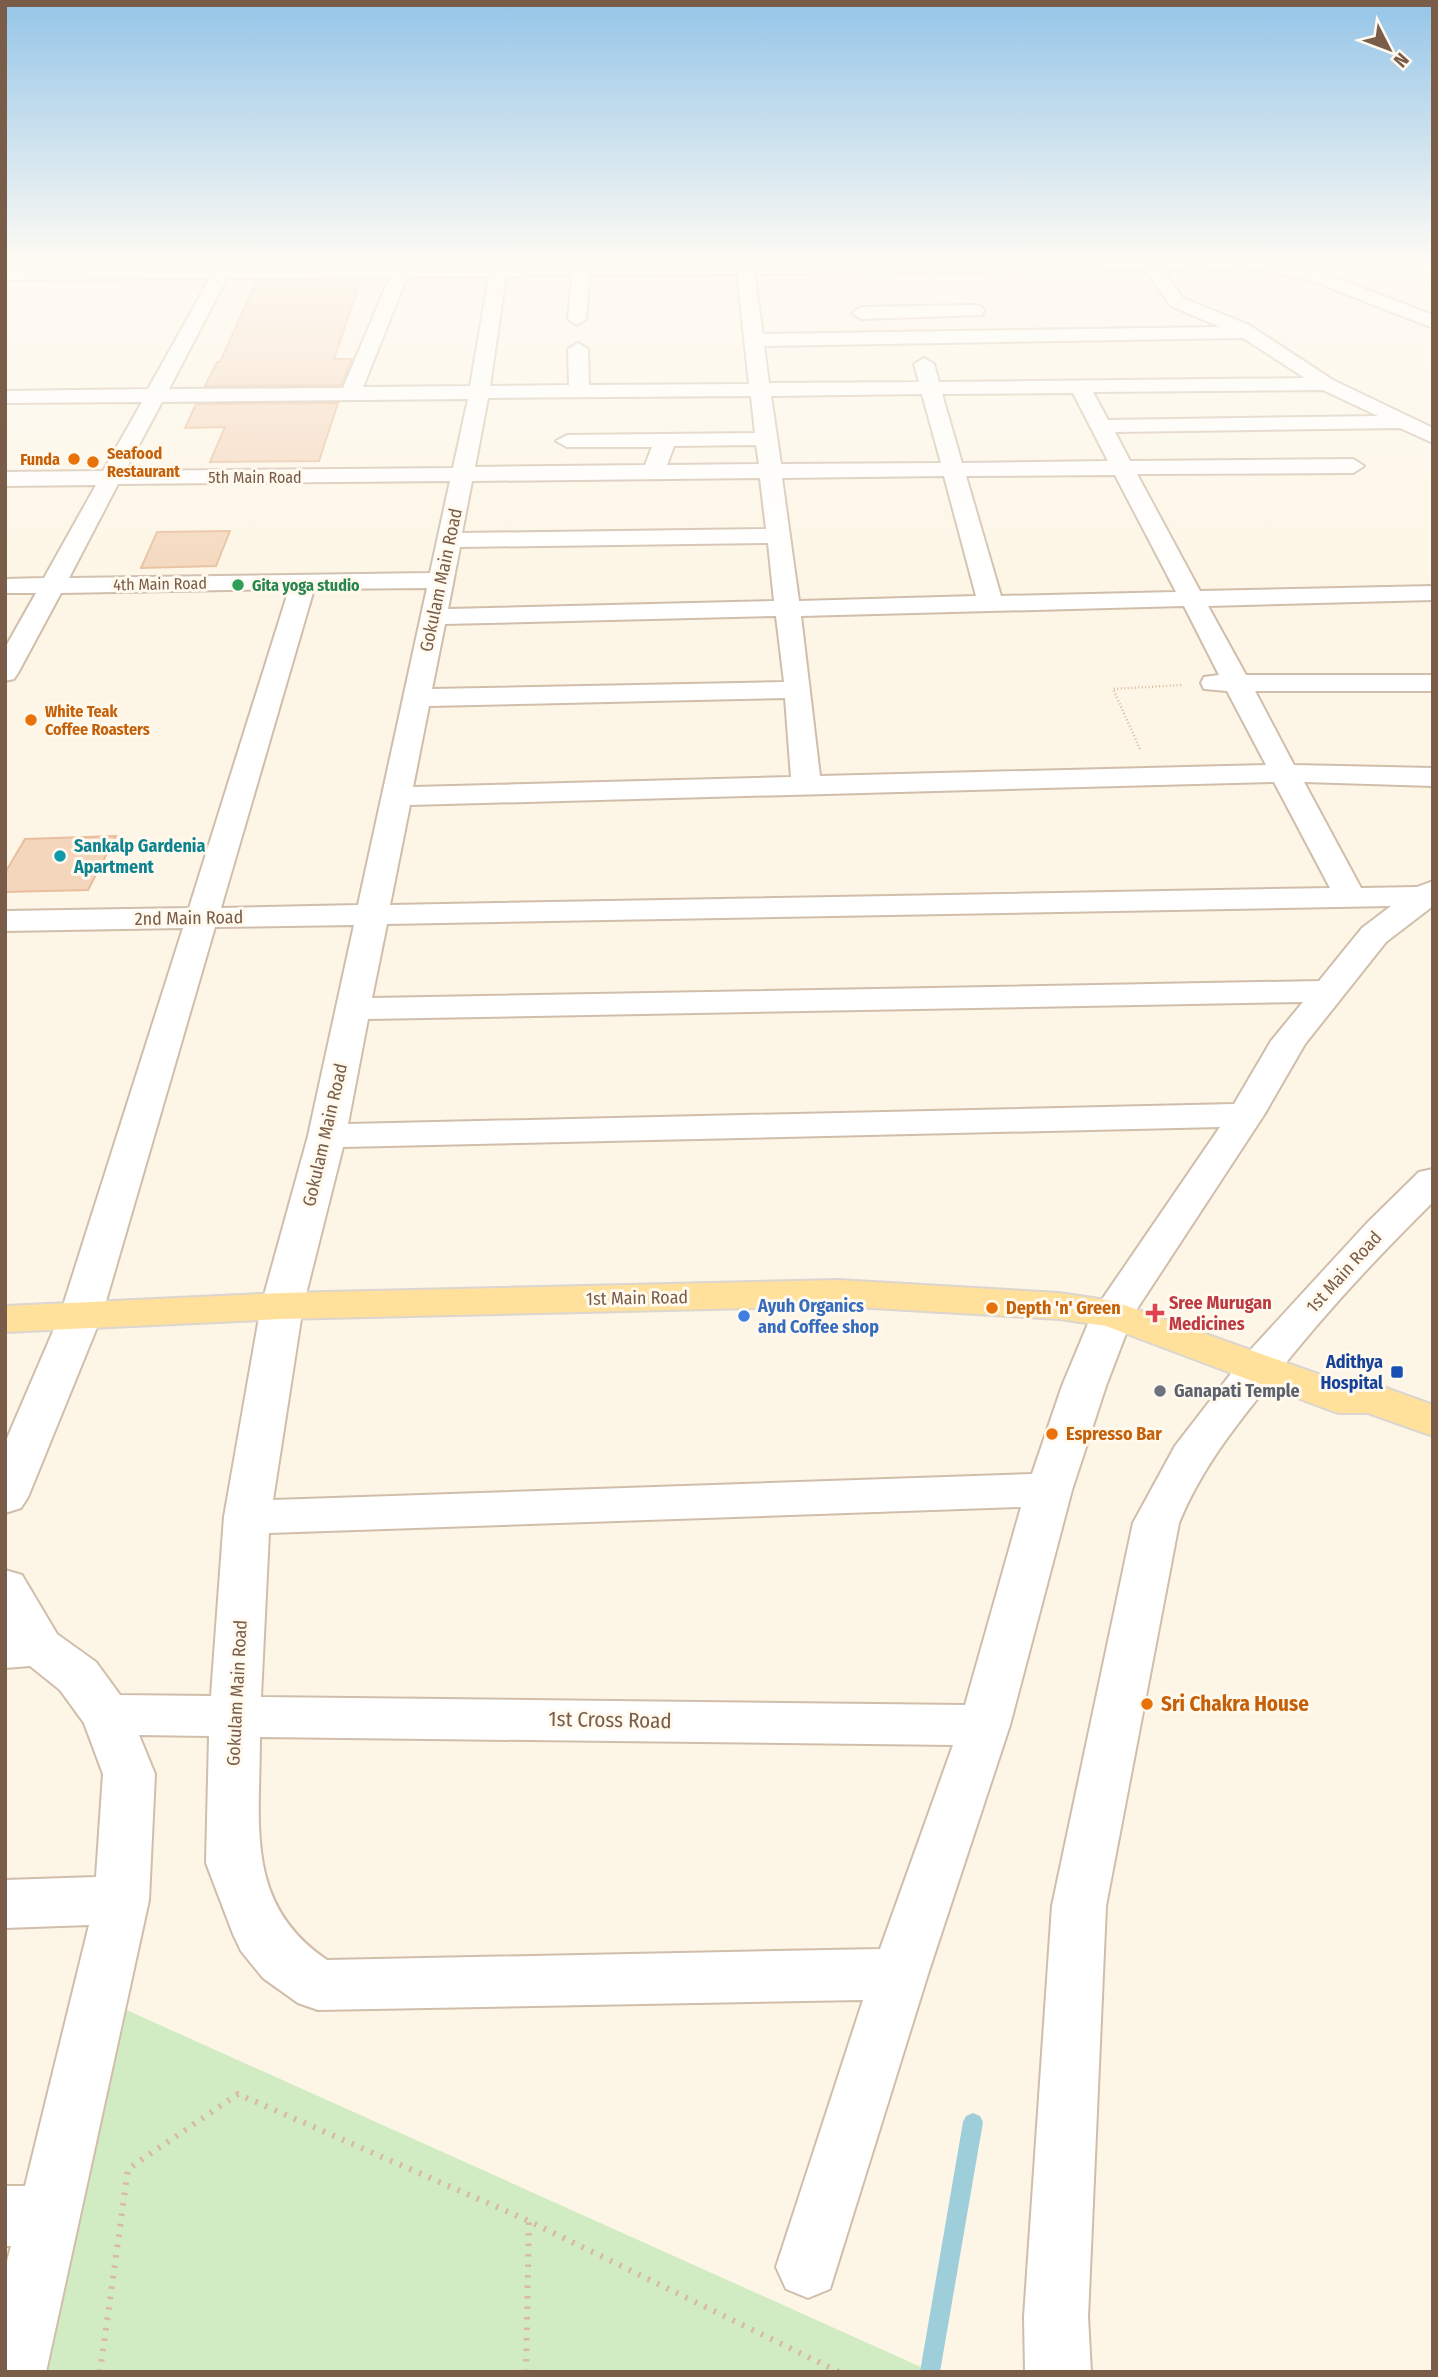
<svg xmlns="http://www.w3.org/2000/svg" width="1438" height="2377" viewBox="0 0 1438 2377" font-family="'Fira Sans Condensed',sans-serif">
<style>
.green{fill:#d1ecc3}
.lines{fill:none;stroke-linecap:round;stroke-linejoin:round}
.stream{fill:#9fcedb;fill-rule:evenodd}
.building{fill:#f4d6bc;stroke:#e8be9c;stroke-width:2}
.minor-casing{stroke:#d0beab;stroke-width:4}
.major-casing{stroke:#dcd5d0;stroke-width:4}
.path-far1{stroke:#daba9f;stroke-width:2.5;stroke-dasharray:1 2.5;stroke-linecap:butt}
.path{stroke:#daba9f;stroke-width:6;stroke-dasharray:2.5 8;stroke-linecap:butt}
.minor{fill:#fff;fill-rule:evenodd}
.major{fill:#ffe19c;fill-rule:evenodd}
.food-dot{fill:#e8710a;stroke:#fff9ee;stroke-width:2.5}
.leisure-dot{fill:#2e9e5b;stroke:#fff9ee;stroke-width:2.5}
.culture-dot{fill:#0f9aa8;stroke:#fff9ee;stroke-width:2.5}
.health-dot{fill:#e0444e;stroke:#fff9ee;stroke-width:2.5}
.shop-dot{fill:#3f7fe0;stroke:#fff9ee;stroke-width:2.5}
.transit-dot{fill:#1a4fb4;stroke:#fff9ee;stroke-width:2.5}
.worship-dot{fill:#6b7280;stroke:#fff9ee;stroke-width:2.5}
.labels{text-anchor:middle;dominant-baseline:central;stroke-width:6;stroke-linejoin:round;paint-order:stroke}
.far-food-label{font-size:16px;font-weight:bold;fill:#c56008;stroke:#fff9ee;text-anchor:start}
.far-street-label{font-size:16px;fill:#795d49;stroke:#fff9ee}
.far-leisure-label{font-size:16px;font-weight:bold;fill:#27864d;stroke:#fff9ee;text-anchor:start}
.street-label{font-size:18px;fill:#795d49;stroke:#fff9ee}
.culture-label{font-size:18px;font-weight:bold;fill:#0d838f;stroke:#fff9ee;text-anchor:start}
.health-label{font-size:18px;font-weight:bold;fill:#be3a42;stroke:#fff9ee;text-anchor:start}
.shop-label{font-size:18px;font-weight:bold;fill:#366cbe;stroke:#fff9ee;text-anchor:start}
.food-label{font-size:18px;font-weight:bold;fill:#c56008;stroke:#fff9ee;text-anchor:start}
.transit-label{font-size:18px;font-weight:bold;fill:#164399;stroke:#fff9ee;text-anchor:end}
.worship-label{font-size:18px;font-weight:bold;fill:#5b616d;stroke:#fff9ee;text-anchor:start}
.near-food-label{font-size:21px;font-weight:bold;fill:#c56008;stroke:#fff9ee;text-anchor:start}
.near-street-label{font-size:21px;fill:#795d49;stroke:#fff9ee}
</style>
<rect width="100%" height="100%" fill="#fdf6e6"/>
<path class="green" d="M 122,2008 L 932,2372 L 45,2372 Z"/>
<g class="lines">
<path class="stream" d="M 973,2113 L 980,2116 L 983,2122 L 940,2372 L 920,2372 L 963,2122 L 966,2116 Z"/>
</g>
<path class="building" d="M 266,261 L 367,261 L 264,265 Z
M 257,280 L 361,280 L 334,359 L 352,359 L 341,385 L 205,386 L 217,362 L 220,362 Z
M 338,403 L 319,461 L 210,462 L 225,427 L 185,428 L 196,404 Z
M 230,531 L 216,566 L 141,568 L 157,532 Z
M 116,836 L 88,890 L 5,892 L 5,873 L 25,839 Z"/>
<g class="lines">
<defs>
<path id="minor" d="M 219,261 L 236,261 L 233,268 L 394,266 L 396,261 L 413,261 L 412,266 L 491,265 L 491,261 L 509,261 L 508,265 L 573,265 L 573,261 L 591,261 L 590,265 L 735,261 L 1271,261 L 1318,271 L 1433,315 L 1433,328 L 1307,279 L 1258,269 L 1163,270 L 1183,298 L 1249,325 L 1333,380 L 1433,428 L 1433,443 L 1400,428 L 1115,432 L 1130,461 L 1353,459 L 1364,466 L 1353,473 L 1137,474 L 1200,591 L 1433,586 L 1433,600 L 1208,606 L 1246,675 L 1433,675 L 1433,691 L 1255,691 L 1294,765 L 1433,768 L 1433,786 L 1304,782 L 1361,888 L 1417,887 L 1433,881 L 1433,906 L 1386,942 L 1305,1044 L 1264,1115 L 1133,1315 L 1106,1386 L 1072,1490 L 1010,1725 L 928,1974 L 830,2289 L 808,2298 L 786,2289 L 776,2267 L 863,2000 L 318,2010 L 298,2003 L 263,1978 L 241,1951 L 233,1934 L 206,1863 L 209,1736 L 139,1735 L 155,1774 L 149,1900 L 46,2372 L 5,2372 L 5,2269 L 11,2246 L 5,2246 L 5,2186 L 25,2186 L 89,1925 L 5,1928 L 5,1880 L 96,1877 L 103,1774 L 84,1723 L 60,1690 L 30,1666 L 5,1668 L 5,1570 L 22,1575 L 57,1634 L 96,1662 L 120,1695 L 211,1696 L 224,1517 L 261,1306 L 308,1136 L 354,925 L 215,927 L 102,1315 L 28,1497 L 21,1508 L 5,1513 L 5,1443 L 60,1315 L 183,928 L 5,931 L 5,911 L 189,908 L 289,589 L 61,593 L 18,673 L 14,679 L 5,681 L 5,648 L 36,593 L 5,593 L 5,579 L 44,578 L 96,485 L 5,486 L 5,472 L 103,471 L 142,402 L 5,403 L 5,391 L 148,389 L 210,278 L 5,280 L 5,270 L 216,268 ZM 1145,270 L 1171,306 L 1220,327 L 763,334 L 754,274 ZM 737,274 L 749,384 L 589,385 L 588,349 L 578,343 L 568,349 L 569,385 L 490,386 L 506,276 L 572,275 L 568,319 L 577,325 L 586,319 L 590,275 ZM 489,276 L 470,386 L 363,387 L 407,277 ZM 390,277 L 343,388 L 169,389 L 227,278 ZM 1243,338 L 1305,378 L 939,382 L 934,364 L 924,358 L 914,364 L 919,382 L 769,383 L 764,346 ZM 1323,390 L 1378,416 L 1108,420 L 1093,392 ZM 1073,393 L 1108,461 L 962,463 L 942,394 ZM 922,394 L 941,463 L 781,464 L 771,396 ZM 751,396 L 755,433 L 567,435 L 556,441 L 567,447 L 652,447 L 645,465 L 475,467 L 488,398 ZM 468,399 L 453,468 L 125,471 L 162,402 ZM 756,445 L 759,464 L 667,465 L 674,446 ZM 1115,475 L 1176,592 L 1001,596 L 966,476 ZM 944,476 L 976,596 L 799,601 L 782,478 ZM 760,478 L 766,529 L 462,533 L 472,481 ZM 450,481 L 430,573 L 69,578 L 118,484 ZM 768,543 L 774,601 L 448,609 L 460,547 ZM 427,588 L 358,905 L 221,908 L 314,589 ZM 1184,606 L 1219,675 L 1204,677 L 1201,683 L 1204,689 L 1227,691 L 1266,765 L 820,776 L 801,616 ZM 776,616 L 784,682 L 432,689 L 445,624 ZM 785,698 L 791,777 L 413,787 L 429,706 ZM 1274,782 L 1330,888 L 390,905 L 410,805 ZM 1391,906 L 1362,928 L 1319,981 L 372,998 L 387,924 ZM 1303,1002 L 1271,1041 L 1234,1104 L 348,1124 L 368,1019 ZM 1220,1127 L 1092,1314 L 1062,1386 L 1032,1474 L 273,1500 L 303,1306 L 343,1147 ZM 1021,1507 L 965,1705 L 261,1697 L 269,1533 ZM 260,1737 L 953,1745 L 880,1949 L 327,1960 C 244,1904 260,1825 260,1737 Z
M 975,305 L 982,307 L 984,311 L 982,315 L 861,319 L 852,313 L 861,307 Z
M 1433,1169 L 1433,1202 C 1372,1262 1314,1325 1262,1393 C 1229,1434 1199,1474 1179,1523 L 1106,1906 L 1088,2317 L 1091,2372 L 1025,2372 L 1024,2317 L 1052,1906 L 1133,1523 L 1175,1446 L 1243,1358 L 1367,1223 L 1419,1172 Z"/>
<path id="major" d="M 839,1280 L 1059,1293 L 1113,1301 L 1343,1383 L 1372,1383 L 1433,1405 L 1433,1436 L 1368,1413 L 1339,1413 L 1324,1408 L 1106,1326 L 1059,1319 L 839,1306 L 282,1319 L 5,1332 L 5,1306 L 282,1293 Z"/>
</defs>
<use href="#minor" class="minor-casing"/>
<use href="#major" class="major-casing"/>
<path class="path-far1" d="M 1140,749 L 1113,689 L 1183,685"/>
<path class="path" d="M 100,2372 L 128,2169 L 238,2094 L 529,2221 L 839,2372
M 526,2372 L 529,2221"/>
<use href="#minor" class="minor"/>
<use href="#major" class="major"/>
</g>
<linearGradient id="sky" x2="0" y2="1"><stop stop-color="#95c5e8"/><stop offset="0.44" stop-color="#fefbf4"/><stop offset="1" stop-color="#fefbf4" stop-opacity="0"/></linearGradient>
<rect width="1438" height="594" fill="url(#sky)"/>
<g class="food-dot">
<circle cx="74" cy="459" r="7"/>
<circle cx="93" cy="462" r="7"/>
<circle cx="31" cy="720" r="7"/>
<circle cx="992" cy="1308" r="7"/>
<circle cx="1052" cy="1434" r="7"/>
<circle cx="1147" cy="1704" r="7"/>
</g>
<circle class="leisure-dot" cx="238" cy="585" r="7"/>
<circle class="culture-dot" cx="60" cy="856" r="7"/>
<path class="health-dot" d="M1151.5 1302.5h7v7h7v7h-7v7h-7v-7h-7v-7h7z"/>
<circle class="shop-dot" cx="744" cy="1316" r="7"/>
<rect class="transit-dot" x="1390" y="1365" width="14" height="14" rx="3.5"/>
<circle class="worship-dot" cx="1160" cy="1391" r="7"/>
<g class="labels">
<g class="far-food-label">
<text x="107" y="453">Seafood<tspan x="107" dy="18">Restaurant</tspan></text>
<text x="60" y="459" text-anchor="end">Funda</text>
<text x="45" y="711">White Teak<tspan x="45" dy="18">Coffee Roasters</tspan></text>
</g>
<g class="far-street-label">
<text x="255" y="477">5th Main Road</text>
<text transform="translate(160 584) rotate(-1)">4th Main Road</text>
</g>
<g class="far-leisure-label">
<text x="252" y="585">Gita yoga studio</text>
</g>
<g class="street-label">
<text transform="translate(441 580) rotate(-78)">Gokulam Main Road</text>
<text transform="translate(189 918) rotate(-1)">2nd Main Road</text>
<text transform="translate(325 1135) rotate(-77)">Gokulam Main Road</text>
<text transform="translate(1344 1272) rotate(-48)">1st Main Road</text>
<text transform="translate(637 1298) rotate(-1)">1st Main Road</text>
<text transform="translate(237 1693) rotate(-87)">Gokulam Main Road</text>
</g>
<g class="culture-label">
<text x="74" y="846">Sankalp Gardenia<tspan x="74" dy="21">Apartment</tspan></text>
</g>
<g class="health-label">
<text x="1169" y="1303">Sree Murugan<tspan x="1169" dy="21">Medicines</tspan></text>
</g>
<g class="shop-label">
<text x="758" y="1306">Ayuh Organics<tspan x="758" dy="21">and Coffee shop</tspan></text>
</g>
<g class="food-label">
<text x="1006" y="1308">Depth 'n' Green</text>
<text x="1066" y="1434">Espresso Bar</text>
</g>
<g class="transit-label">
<text x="1383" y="1362">Adithya<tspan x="1383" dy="21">Hospital</tspan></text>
</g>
<g class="worship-label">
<text x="1174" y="1391">Ganapati Temple</text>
</g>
<g class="near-food-label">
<text x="1161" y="1704">Sri Chakra House</text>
</g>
<g class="near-street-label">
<text transform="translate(610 1720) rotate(1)">1st Cross Road</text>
</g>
</g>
<rect width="1438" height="2377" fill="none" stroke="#795d49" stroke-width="14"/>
<g transform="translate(1389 49) rotate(132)" stroke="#fff9ee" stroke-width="5" paint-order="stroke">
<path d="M0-5L12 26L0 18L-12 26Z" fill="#795d49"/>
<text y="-10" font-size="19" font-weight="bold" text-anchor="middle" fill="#795d49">N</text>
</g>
</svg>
